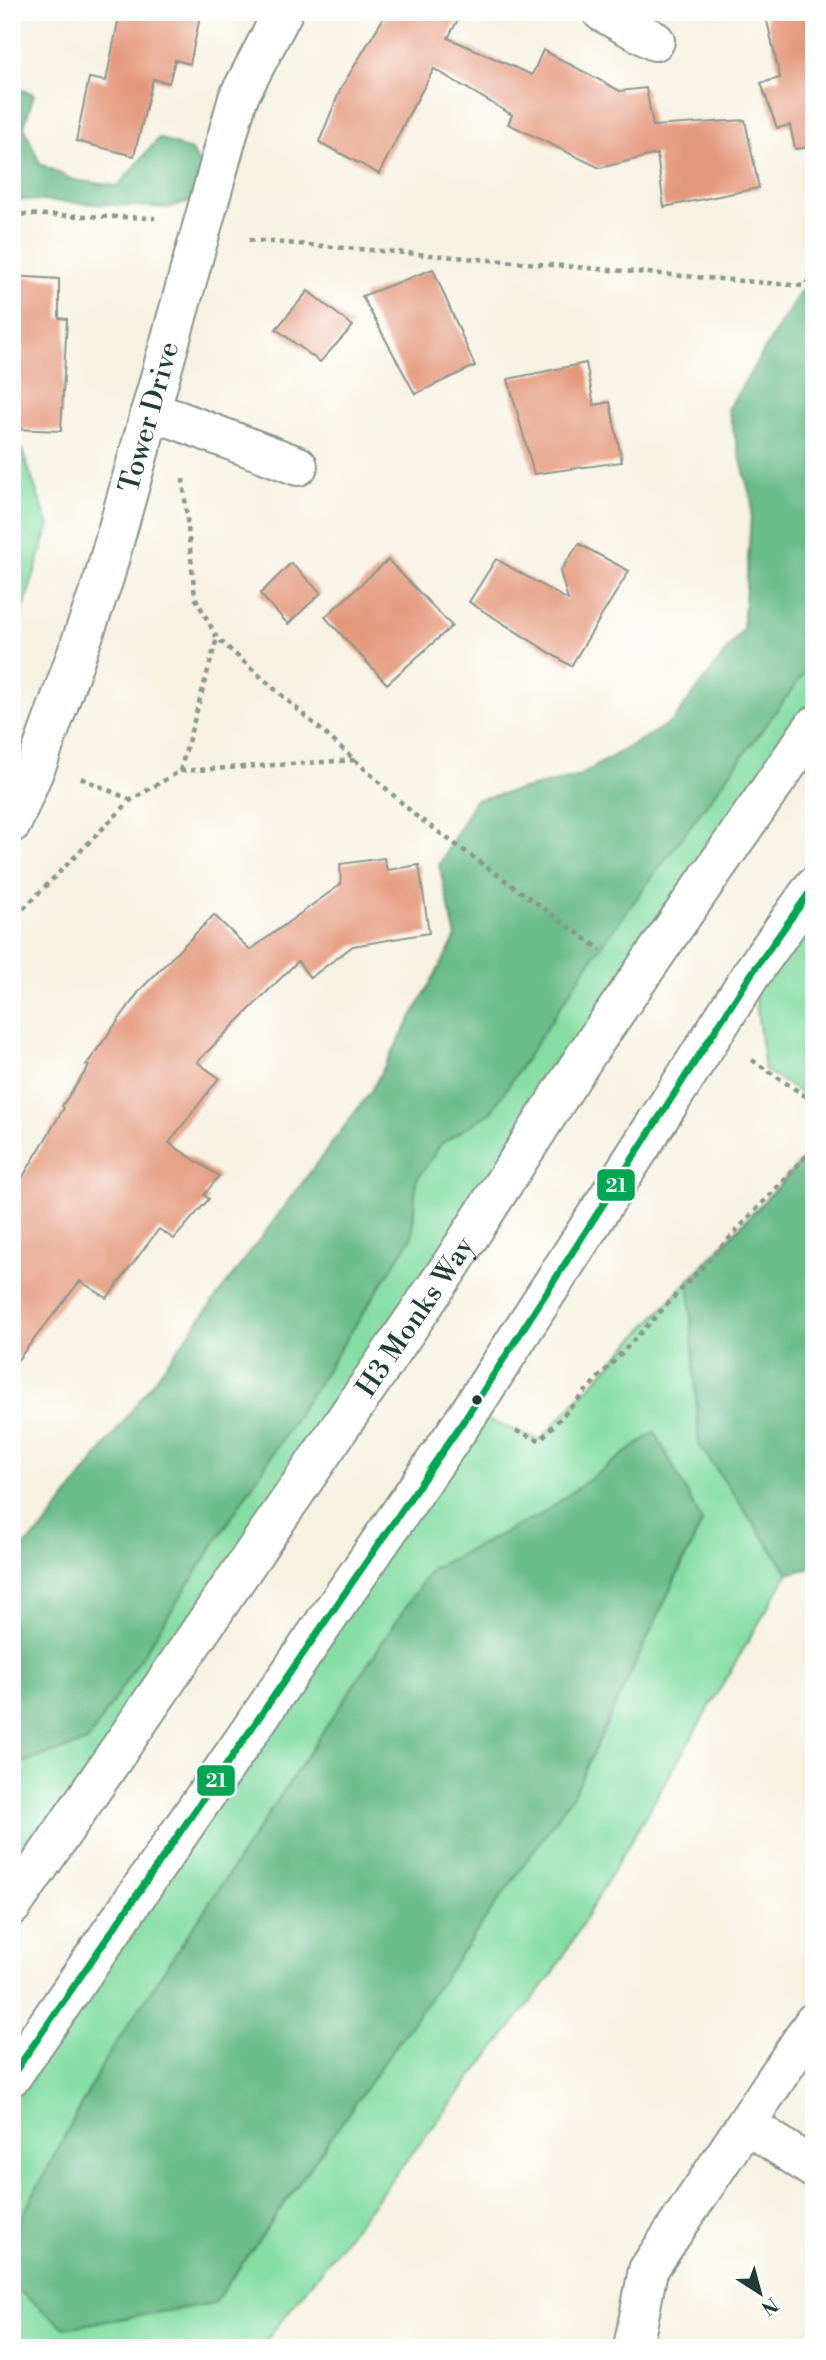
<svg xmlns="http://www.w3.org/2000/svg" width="826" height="2360" viewBox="0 0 826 2360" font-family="'Libre Bodoni',serif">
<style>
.green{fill:#84dda3;stroke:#528d6c;stroke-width:2}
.forest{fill:#6bbc89;stroke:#457c5e;stroke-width:2}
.building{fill:#e4977a}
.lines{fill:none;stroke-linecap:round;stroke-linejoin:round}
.minor-casing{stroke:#8a978a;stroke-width:42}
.major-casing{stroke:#8a978a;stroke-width:42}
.path{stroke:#8a978a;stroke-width:4.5;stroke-dasharray:5 5;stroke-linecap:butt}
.minor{stroke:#fff;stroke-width:38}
.major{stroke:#fff;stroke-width:38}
.major-bridge-casing{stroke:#8a978a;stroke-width:42;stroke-linecap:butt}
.major-bridge{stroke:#fff;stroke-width:38}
.bus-1-casing{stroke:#fff;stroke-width:12}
.bus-1{stroke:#00a651;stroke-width:7}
.bus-dot{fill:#1f3d34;stroke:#fff;stroke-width:2.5}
.labels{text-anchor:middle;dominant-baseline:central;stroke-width:5;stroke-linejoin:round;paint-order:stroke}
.street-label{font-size:28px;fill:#1f3d34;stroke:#fff}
.line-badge{stroke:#fff;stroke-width:2.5}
.badge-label{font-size:19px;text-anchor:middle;font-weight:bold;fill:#fff}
</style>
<rect width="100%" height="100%" fill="#fff"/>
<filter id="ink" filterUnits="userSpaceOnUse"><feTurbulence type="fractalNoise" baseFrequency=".0143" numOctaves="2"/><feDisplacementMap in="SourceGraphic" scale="14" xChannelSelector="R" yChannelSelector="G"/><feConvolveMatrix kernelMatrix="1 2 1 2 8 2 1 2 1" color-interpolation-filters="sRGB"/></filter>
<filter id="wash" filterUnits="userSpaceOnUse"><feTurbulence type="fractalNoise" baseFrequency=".00686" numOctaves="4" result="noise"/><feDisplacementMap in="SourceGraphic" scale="28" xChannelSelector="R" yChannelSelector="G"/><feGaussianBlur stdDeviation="1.57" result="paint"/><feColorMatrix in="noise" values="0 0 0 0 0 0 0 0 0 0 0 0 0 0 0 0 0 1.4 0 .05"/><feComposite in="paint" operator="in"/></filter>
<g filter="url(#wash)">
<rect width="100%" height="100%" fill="#f6f1e1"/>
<path class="green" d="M 12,440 L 22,451 L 49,526 L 12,646 Z
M 814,660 L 814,726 L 12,1906 L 12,1766 L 87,1742 L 412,1237 L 416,1181 L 441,1143 L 491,1112 L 595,954 Z
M 814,886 L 814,1102 L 765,1070 L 752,973 Z
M 689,1280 L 699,1444 L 788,1573 L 554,1972 L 260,2348 L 12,2348 L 12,2285 L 65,2328 L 214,2303 L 573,1795 L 702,1523 L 655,1432 L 542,1514 L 431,1569 L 12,2235 L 12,2076 L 469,1413 L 540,1440 Z"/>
<path class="forest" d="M 12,87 L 34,94 L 24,127 L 40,164 L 73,180 L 118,186 L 159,138 L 192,151 L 204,173 L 193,200 L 167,208 L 12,199 Z
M 814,284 L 814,660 L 595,954 L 491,1112 L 441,1144 L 416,1181 L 412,1237 L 87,1742 L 12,1766 L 12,1557 L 42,1530 L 371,1091 L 456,937 L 439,865 L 475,800 L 577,777 L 673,721 L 743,629 L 752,503 L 728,409 L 804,286 Z
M 814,1148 L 814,1568 L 788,1573 L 699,1444 L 689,1280 Z
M 655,1432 L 702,1522 L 573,1795 L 214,2303 L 65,2328 L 12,2285 L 12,2235 L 106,2058 L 431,1569 L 542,1514 Z"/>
<g id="blocks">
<path class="building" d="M 120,12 L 201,12 L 190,64 L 175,60 L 169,83 L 153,79 L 134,156 L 76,141 L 89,78 L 106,81 Z
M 387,12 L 462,12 L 448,38 L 532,75 L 543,50 L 620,91 L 646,88 L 653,126 L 745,120 L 759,188 L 664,207 L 657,154 L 600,168 L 508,124 L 512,115 L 434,69 L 408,116 L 379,174 L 319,142 L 341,88 Z
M 765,12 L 814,12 L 814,147 L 795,149 L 790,125 L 777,128 L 761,83 L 780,78 Z
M 433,269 L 475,366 L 415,394 L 362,296 Z
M 12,276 L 59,279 L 59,318 L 67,319 L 61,431 L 12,429 Z
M 308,291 L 353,326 L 320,362 L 276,329 Z
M 586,363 L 594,405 L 610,402 L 622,462 L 534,474 L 508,379 Z
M 579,544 L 629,571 L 571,666 L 469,602 L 496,559 L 568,600 L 560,571 Z
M 388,560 L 452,626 L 387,684 L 325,617 Z
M 291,563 L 321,593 L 288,624 L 260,594 Z
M 384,858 L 387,870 L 419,865 L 429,933 L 353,946 L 310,978 L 298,961 L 197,1062 L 219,1078 L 169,1143 L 219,1176 L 204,1195 L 209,1199 L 174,1239 L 159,1229 L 107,1298 L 80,1281 L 12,1367 L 12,1195 L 64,1108 L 62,1106 L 89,1066 L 86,1065 L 141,989 L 214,915 L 250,950 L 341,884 L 340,864 Z"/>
</g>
</g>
<g filter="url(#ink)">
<use href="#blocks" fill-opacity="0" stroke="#8a978a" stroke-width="2"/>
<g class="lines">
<defs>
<g id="minor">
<path d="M 602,12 L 655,41"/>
<path d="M 150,412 L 177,420 L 298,466"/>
<path id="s1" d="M 12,823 L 39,759 L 104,578 L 238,98 L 283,12"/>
<path d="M 747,2124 L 814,2169"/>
<path d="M 633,2348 L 648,2270 L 814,2022"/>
</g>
<g id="major">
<path d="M 681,917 L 814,726"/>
<path d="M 752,973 L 814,886"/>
<path id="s2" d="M 12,1906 L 449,1268 L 589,1050"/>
<path d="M 12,2076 L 469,1413 L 669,1103"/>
</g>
</defs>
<use href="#minor" class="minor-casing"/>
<use href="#major" class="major-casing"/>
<path class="path" d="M 12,214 L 155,218
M 249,240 L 804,286 L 814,273
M 355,760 L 415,815 L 601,950
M 180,771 L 217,638
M 81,778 L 131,800
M 12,925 L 21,911 L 131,800 L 180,771 L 355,760 L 217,638 L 195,597 L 183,479
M 752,1060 L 814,1102
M 516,1431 L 540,1440 L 814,1148"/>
<use href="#minor" class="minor"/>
<use href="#major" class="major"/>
<defs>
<path id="major-bridge" d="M 589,1050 L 681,917
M 669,1103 L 752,973"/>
</defs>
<use href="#major-bridge" class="major-bridge-casing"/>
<use href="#major-bridge" class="major-bridge"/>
<defs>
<path id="bus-1" d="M 12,2076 L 469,1413 L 752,973 L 814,886"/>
</defs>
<use href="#bus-1" class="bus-1-casing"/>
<use href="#bus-1" class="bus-1"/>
</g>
</g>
<circle class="bus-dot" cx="477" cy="1400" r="6"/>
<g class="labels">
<g class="street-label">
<text stroke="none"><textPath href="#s1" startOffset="429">Tower Drive</textPath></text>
<text stroke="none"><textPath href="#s2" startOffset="714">H3 Monks Way</textPath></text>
</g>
</g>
<g class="line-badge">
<rect x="596" y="1168" width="40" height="34" rx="7" fill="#00a651"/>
<rect x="196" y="1764" width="40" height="33" rx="7" fill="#00a651"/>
</g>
<g class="badge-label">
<text x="616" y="1192">21</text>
<text x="216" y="1787">21</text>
</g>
<rect width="826" height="2360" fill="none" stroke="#fff" stroke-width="42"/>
<g transform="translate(760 2293) rotate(144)" stroke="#ffffff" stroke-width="5" paint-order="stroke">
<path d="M0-5L12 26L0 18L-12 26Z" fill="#1f3d34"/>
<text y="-10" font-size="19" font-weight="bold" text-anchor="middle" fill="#1f3d34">N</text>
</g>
</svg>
